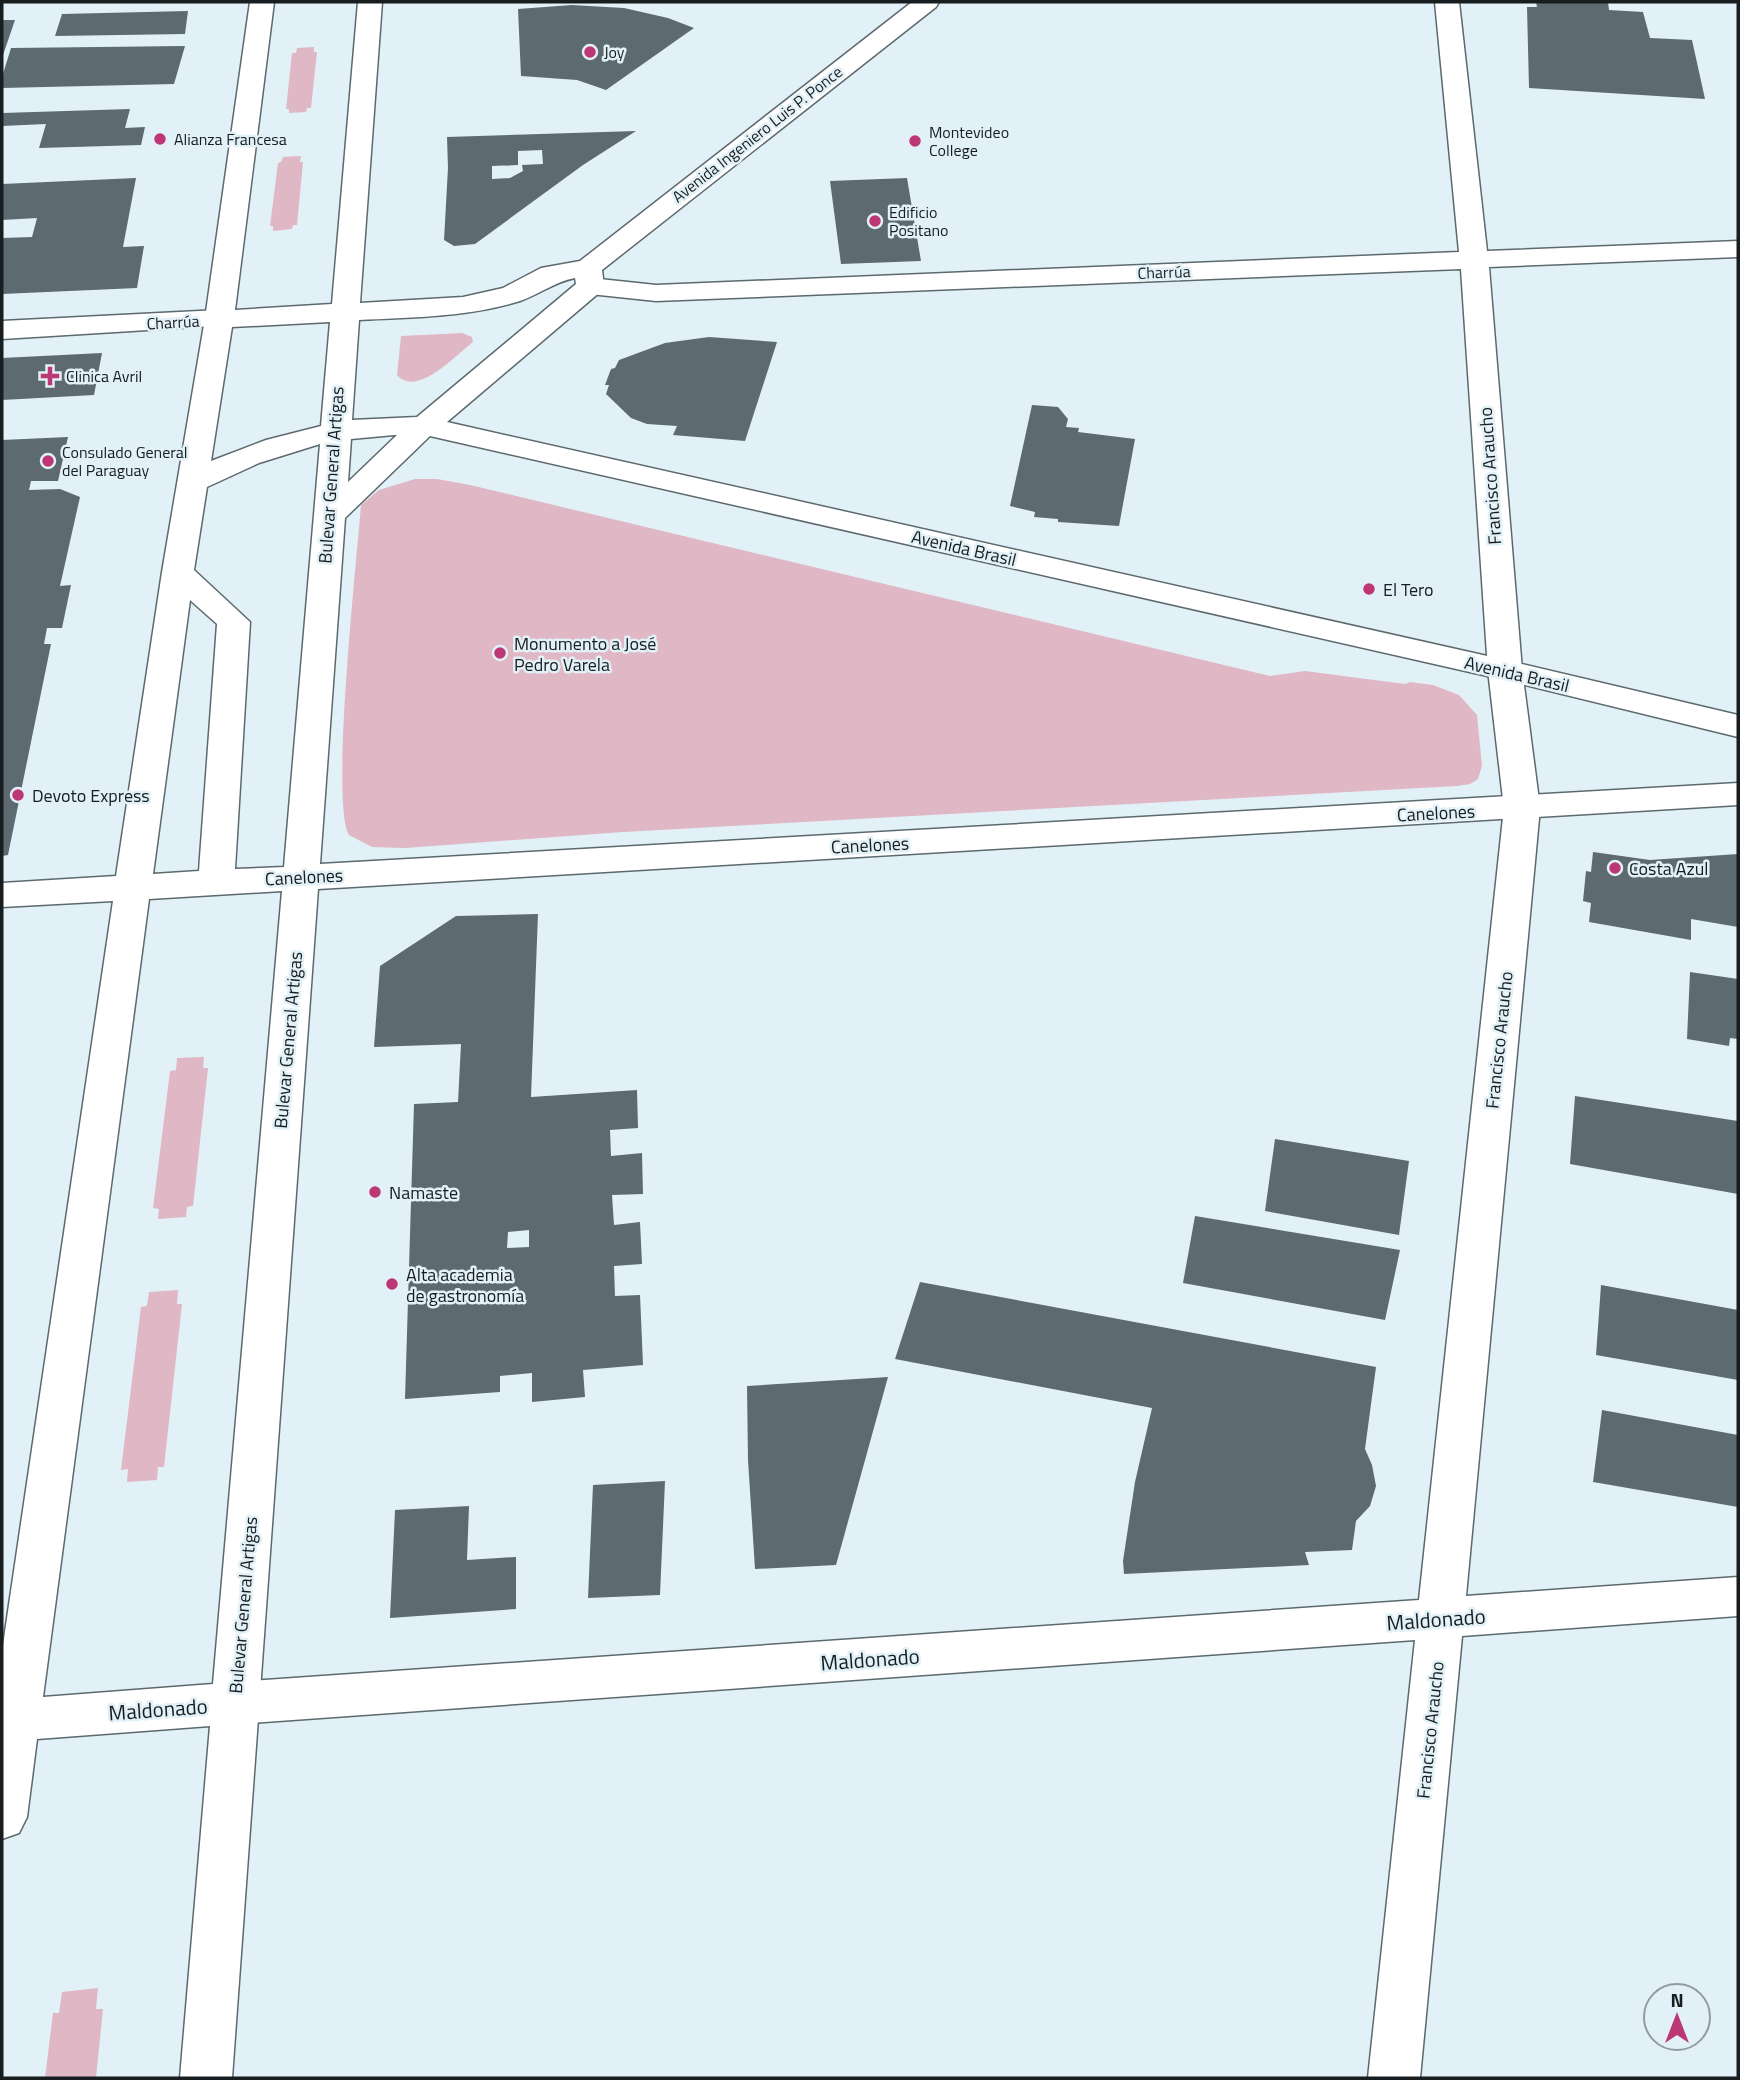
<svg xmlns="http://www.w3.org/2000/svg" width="1740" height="2080" viewBox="0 0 1740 2080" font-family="'Titillium Web',sans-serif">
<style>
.green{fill:#e0b7c5}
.building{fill:#5d6b70;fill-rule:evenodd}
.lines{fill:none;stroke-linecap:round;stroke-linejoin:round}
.street-casing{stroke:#5c696e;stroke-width:3}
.secondary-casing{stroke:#5c696e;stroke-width:3}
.street{fill:#fff;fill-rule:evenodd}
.secondary{fill:#fff;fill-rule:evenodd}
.poi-dot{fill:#bd3675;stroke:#e2f1f7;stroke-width:2.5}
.labels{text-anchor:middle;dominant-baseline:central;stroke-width:5;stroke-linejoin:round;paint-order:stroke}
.far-poi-label{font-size:16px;fill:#181d1f;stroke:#e2f1f7;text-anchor:start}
.far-street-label{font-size:16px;fill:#181d1f;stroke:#e2f1f7}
.street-label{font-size:18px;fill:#181d1f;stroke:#e2f1f7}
.poi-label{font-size:18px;fill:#181d1f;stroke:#e2f1f7;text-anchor:start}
.near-street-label{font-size:21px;fill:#181d1f;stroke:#e2f1f7}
</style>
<rect width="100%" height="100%" fill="#e2f1f7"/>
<path class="green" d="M 314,47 L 314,52 L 317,52 L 311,108 L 307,108 L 306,112 L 289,113 L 289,109 L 286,109 L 292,53 L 296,53 L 297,48 Z
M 301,156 L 300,162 L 303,162 L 297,225 L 293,225 L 292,229 L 273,231 L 273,226 L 270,226 L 278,163 L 281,162 L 283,157 Z
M 462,333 L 472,337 L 473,342 C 456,355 417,398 397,375 L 401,336 Z
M 415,479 L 437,479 L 470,485 L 1270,676 L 1305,671 L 1405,684 L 1410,682 L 1433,685 L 1459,695 L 1477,715 L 1482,766 L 1478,779 L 1470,784 L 1457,786 L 623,832 L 405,848 L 372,847 L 349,835 C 330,805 357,557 361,505 L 379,490 Z
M 204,1057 L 203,1068 L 208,1068 L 193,1206 L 187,1207 L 186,1217 L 158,1219 L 159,1209 L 153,1208 L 170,1071 L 176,1070 L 177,1058 Z
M 178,1290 L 177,1304 L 182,1304 L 164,1467 L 158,1467 L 157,1480 L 127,1482 L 128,1469 L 121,1470 L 141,1307 L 147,1306 L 149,1292 Z
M 98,1988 L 96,2009 L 103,2009 L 96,2078 L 45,2078 L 53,2013 L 59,2013 L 62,1992 Z"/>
<path class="building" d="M 1536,2 L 1608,2 L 1609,10 L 1643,12 L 1650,38 L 1692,40 L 1705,99 L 1529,88 L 1527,7 L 1537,7 Z
M 572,5 L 624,8 L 668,18 L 694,28 L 606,90 L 577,80 L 521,76 L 518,9 Z
M 188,11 L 185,34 L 55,36 L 62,14 Z
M 2,20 L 15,20 L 2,58 Z
M 185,46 L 174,84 L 2,88 L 2,77 L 11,48 Z
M 130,109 L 125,128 L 145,127 L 141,145 L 39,148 L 46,124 L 2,126 L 2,113 Z
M 636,131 L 583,165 L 475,244 L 454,246 L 444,240 L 448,168 L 447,137 ZM 542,150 L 543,164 L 522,165 L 523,171 L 510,178 L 492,179 L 492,166 L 518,165 L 518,151 Z
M 136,178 L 123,247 L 144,246 L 137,288 L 2,294 L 2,238 L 32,237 L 37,218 L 2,220 L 2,184 Z
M 907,178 L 921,261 L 841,264 L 830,181 Z
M 709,337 L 777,342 L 745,441 L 673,435 L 677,426 L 647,424 L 631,418 L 606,394 L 609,385 L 605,385 L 611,369 L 615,368 L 619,360 L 665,343 Z
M 102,353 L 94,395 L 2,400 L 2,358 Z
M 1032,405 L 1058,407 L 1068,419 L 1066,427 L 1079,428 L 1078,432 L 1135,439 L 1119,526 L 1058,522 L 1058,519 L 1034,517 L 1035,512 L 1010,506 Z
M 68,437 L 58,481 L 31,481 L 29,490 L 60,489 L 80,497 L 60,586 L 71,585 L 62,628 L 47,628 L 44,644 L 51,644 L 8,855 L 2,856 L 2,440 Z
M 1593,852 L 1650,860 L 1738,854 L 1738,927 L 1691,919 L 1691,940 L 1589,922 L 1591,903 L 1583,901 L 1586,871 L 1591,872 Z
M 538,914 L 531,1097 L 637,1090 L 638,1128 L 610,1130 L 611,1156 L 642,1153 L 643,1194 L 612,1195 L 614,1225 L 640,1222 L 642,1264 L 614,1266 L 615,1296 L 640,1295 L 643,1365 L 583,1370 L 585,1397 L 532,1402 L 532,1373 L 500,1376 L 500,1392 L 405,1399 L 414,1104 L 458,1102 L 461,1044 L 374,1047 L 380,966 L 456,916 ZM 529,1230 L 529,1247 L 507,1248 L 508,1232 Z
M 1690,972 L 1738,979 L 1738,1039 L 1730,1038 L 1729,1046 L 1687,1039 Z
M 1575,1096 L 1738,1121 L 1738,1194 L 1570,1164 Z
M 1275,1139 L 1409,1161 L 1399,1235 L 1265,1211 Z
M 1195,1216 L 1400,1250 L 1385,1320 L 1183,1283 Z
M 920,1282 L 1376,1367 L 1365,1449 L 1372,1465 L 1376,1486 L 1370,1506 L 1356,1521 L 1352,1550 L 1305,1552 L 1309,1565 L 1124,1574 L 1123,1561 L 1135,1482 L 1152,1408 L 895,1359 Z
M 1601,1285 L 1738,1310 L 1738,1380 L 1596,1355 Z
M 888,1377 L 836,1565 L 755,1569 L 748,1460 L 747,1386 Z
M 1602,1410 L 1738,1435 L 1738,1507 L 1593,1482 Z
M 665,1481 L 660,1595 L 588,1598 L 593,1485 Z
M 469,1506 L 467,1560 L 516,1557 L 516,1609 L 390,1618 L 395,1510 Z"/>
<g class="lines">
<defs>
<path id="street" d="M 1435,2 L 1459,2 L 1487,251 L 1738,241 L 1738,257 L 1489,267 L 1522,670 L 1540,808 L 1466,1596 L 1738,1577 L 1738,1616 L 1462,1636 L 1420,2078 L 1368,2078 L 1415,1640 L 236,1724 L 219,1718 L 212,1703 L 219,1688 L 236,1682 L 1419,1600 L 1504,808 L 1488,670 L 1461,269 L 656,301 L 590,294 L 580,292 L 576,286 L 580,280 L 590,278 L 656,285 L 1459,252 Z
M 219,310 L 229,313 L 233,319 L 229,325 L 2,339 L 2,321 Z"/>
<path id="secondary" d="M 250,2 L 274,2 L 235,310 L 332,304 L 358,2 L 382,2 L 360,303 L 463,297 L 503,288 L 541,268 L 580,261 L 912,2 L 939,2 L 936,7 L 602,270 L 604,286 L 600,292 L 447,422 L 1505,660 L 1738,715 L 1738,737 L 1505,680 L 430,436 L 345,518 L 320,864 L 1738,783 L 1738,805 L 318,889 L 232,2078 L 180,2078 L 210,1726 L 37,1739 L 27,1817 L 19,1833 L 2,1839 L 2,1652 L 113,901 L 2,907 L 2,883 L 116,876 L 162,572 L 205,319 ZM 575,278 L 576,284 L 417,417 L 352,420 L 359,320 C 414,317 468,317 520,301 C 540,294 554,282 575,278 ZM 330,322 L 321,426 L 266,440 L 211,461 L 232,327 ZM 394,435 L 397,435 L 348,482 L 351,439 ZM 320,444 L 284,867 L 235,869 L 250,622 L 194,570 L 207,487 L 259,463 ZM 190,600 L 217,624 L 199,871 L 153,874 ZM 282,891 L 213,1684 L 43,1697 L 149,899 Z"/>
</defs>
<use href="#street" class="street-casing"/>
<use href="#secondary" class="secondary-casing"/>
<use href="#street" class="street"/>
<use href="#secondary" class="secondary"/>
</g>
<g class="poi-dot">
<circle cx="590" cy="52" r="7"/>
<circle cx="160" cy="139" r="7"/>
<circle cx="915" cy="141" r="7"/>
<circle cx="875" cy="221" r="7"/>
<path d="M46.5 365.5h7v7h7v7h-7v7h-7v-7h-7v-7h7z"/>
<circle cx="48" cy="461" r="7"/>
<circle cx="1369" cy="589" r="7"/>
<circle cx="500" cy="653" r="7"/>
<circle cx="18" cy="795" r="7"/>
<circle cx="1615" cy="868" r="7"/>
<circle cx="375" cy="1192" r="7"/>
<circle cx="392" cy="1284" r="7"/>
</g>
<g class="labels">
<g class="far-poi-label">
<text x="604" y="52">Joy</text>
<text x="929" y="132">Montevideo<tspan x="929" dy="18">College</tspan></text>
<text x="174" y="139">Alianza Francesa</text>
<text x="889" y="212">Edificio<tspan x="889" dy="18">Positano</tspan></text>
<text x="66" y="376">Clinica Avril</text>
<text x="62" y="452">Consulado General<tspan x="62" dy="18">del Paraguay</tspan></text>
</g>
<g class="far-street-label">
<text transform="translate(757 134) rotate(-38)">Avenida Ingeniero Luis P. Ponce</text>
<text transform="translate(1164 272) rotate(-2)">Charrúa</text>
<text transform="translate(173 322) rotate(-3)">Charrúa</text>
</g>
<g class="street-label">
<text transform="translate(331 475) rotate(-86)">Bulevar General Artigas</text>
<text transform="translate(1490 476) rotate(-94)">Francisco Araucho</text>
<text transform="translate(964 548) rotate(13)">Avenida Brasil</text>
<text transform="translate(1517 674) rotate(13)">Avenida Brasil</text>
<text transform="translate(1436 813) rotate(-3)">Canelones</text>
<text transform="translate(870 845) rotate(-3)">Canelones</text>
<text transform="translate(304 877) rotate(-3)">Canelones</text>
<text transform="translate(288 1040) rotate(-85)">Bulevar General Artigas</text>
<text transform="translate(1499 1040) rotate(-84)">Francisco Araucho</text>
<text transform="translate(243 1605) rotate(-85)">Bulevar General Artigas</text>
<text transform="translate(1430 1730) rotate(-84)">Francisco Araucho</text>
</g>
<g class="poi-label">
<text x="1383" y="589">El Tero</text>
<text x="514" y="643">Monumento a José<tspan x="514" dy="21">Pedro Varela</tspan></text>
<text x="32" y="795">Devoto Express</text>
<text x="1629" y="868">Costa Azul</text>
<text x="389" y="1192">Namaste</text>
<text x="406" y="1274">Alta academia<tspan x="406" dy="21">de gastronomía</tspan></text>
</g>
<g class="near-street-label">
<text transform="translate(1436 1619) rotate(-4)">Maldonado</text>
<text transform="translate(870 1659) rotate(-4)">Maldonado</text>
<text transform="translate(158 1709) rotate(-4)">Maldonado</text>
</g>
</g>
<rect width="1740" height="2080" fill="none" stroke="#181d1f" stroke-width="7"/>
<g transform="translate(1677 2017)"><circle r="33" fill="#e2f1f7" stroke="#919ca1" stroke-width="2"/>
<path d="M0-5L12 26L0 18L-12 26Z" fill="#bd3675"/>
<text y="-10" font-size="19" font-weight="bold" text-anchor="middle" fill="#181d1f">N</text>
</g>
</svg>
